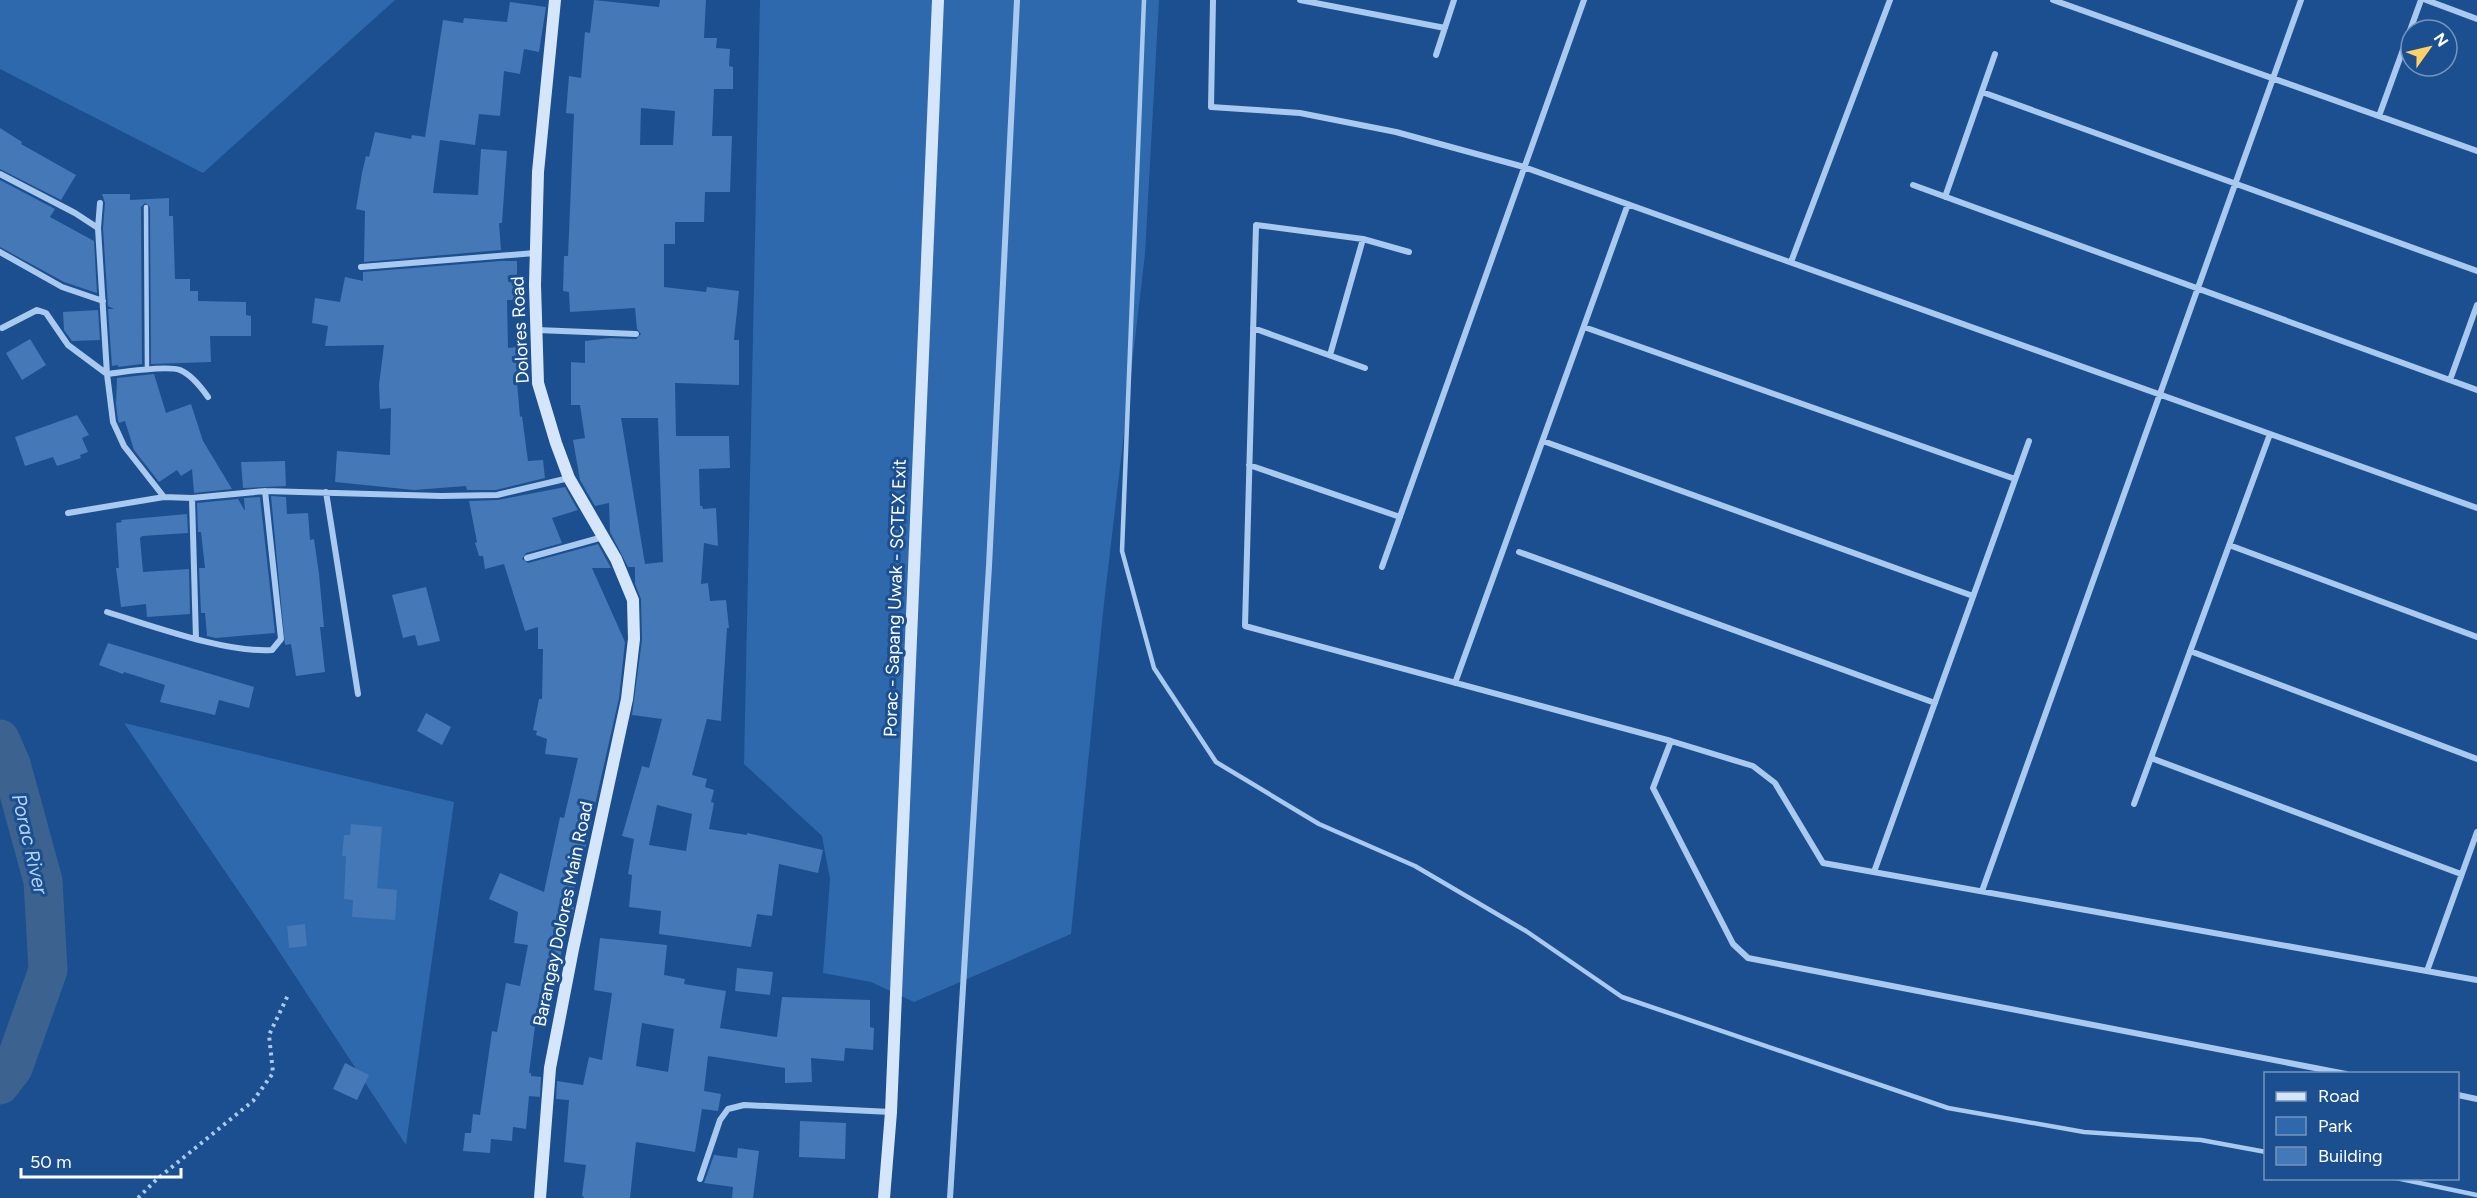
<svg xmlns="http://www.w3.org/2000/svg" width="2477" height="1198" viewBox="0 0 2477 1198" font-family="Figtree,sans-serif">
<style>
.green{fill:#2e69ad}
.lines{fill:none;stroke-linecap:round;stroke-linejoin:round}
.river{stroke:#3c6290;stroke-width:39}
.building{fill:#4478b7;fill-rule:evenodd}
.path{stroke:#a9c9ee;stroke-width:4;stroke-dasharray:3 4.5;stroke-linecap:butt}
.lane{stroke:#a9c9ee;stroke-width:4.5}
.street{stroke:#a9c9ee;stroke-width:6}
.secondary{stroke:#d6e6fa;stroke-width:12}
.labels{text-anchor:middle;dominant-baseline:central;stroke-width:6;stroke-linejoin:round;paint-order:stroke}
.street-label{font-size:18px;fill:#fff;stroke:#1b4f8f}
.water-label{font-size:20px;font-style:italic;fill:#b5d3f5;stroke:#1b4f8f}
</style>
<rect width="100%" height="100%" fill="#1b4f8f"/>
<path class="green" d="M 0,0 L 395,0 L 203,173 L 0,69 Z
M 760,0 L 1159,0 L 1145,254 L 1103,612 L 1071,934 L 914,1002 L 871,982 L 823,973 L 830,879 L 822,836 L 744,764 Z
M 124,723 L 454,802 L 406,1145 L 267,933 Z"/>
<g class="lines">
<path class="river" d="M 0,739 L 11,764 L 43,881 L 48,970 L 13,1068 L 0,1085"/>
</g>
<path class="building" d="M 594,0 L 659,7 L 660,0 L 706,0 L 704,38 L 717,38 L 716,48 L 730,49 L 729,66 L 733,67 L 733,89 L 714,89 L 712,136 L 732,136 L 730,192 L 705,192 L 704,222 L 675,222 L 675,244 L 664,244 L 664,287 L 706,292 L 707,287 L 739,291 L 734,340 L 739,340 L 739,385 L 675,383 L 676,436 L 729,436 L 730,468 L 699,469 L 700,506 L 702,506 L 703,509 L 716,508 L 718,546 L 704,543 L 701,584 L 708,583 L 710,601 L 726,600 L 729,628 L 727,628 L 721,721 L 707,719 L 692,775 L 707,779 L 705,787 L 714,790 L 711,802 L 714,803 L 709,829 L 747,835 L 747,833 L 823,850 L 818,873 L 779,864 L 772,916 L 757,914 L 751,947 L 659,934 L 661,911 L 629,907 L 632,875 L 628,874 L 634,839 L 622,836 L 642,766 L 649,768 L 662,719 L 632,715 L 642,640 L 641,599 L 635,584 L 635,567 L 628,567 L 610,532 L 609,503 L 595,506 L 580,480 L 573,440 L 585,438 L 580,405 L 571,405 L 571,362 L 585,363 L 585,341 L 610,338 L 636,339 L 641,334 L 637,329 L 635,308 L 570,312 L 569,292 L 563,291 L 564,256 L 568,256 L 574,114 L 566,113 L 569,76 L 581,78 L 585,32 L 590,33 ZM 641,108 L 675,111 L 673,145 L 640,145 ZM 621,418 L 658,418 L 663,562 L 645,564 ZM 657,805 L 692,814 L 686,851 L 649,845 Z
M 510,2 L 546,7 L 539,52 L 524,49 L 520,74 L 504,71 L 500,116 L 479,114 L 475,145 L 440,140 L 433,193 L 478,195 L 481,149 L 507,151 L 502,223 L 499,223 L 501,250 L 364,262 L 365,211 L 356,209 L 362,173 L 366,156 L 369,157 L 375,132 L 411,139 L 412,135 L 425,137 L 443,20 L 463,23 L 464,18 L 507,22 Z
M 0,128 L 22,142 L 21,144 L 76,175 L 61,200 L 0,169 Z
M 0,180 L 55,209 L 50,217 L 94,241 L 97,293 L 64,282 L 0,247 Z
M 102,194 L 130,194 L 130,200 L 169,198 L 169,216 L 173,216 L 175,279 L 190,279 L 190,291 L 198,291 L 198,301 L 246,302 L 246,315 L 251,316 L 251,336 L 210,336 L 211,362 L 151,364 L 150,207 L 145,203 L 141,207 L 142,364 L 118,367 L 118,365 L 112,366 L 108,309 L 114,309 L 108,306 L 103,228 L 105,203 Z
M 501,261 L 517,261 L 517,300 L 507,300 L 508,348 L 517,347 L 519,370 L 516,371 L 520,417 L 522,416 L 528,461 L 543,460 L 545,478 L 496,490 L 467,490 L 466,486 L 414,490 L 335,482 L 337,451 L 390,455 L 391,408 L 380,409 L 379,385 L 384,345 L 325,346 L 328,326 L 312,323 L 315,298 L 340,302 L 345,277 L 363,281 L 363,272 Z
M 98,310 L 100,340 L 72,341 L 64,330 L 63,312 Z
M 30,339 L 46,365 L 22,380 L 6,353 Z
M 154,374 L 166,413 L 191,404 L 203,441 L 232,489 L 194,493 L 192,469 L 181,476 L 177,470 L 159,482 L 134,450 L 125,421 L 119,423 L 118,421 L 116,404 L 117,378 Z
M 77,415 L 89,435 L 82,438 L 88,452 L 80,455 L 81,458 L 57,466 L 53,457 L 25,466 L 15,437 Z
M 285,461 L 286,486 L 243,488 L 241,462 Z
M 565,487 L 578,510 L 552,518 L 562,543 L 526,553 L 522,559 L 528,563 L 598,544 L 611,568 L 592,568 L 625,642 L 619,698 L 583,858 L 578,857 L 572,906 L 574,907 L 557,968 L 560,968 L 556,989 L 545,986 L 539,1018 L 536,1018 L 529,1073 L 531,1073 L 531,1076 L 541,1077 L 540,1097 L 529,1096 L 526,1129 L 513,1127 L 512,1141 L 491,1139 L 490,1153 L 463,1151 L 465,1133 L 471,1133 L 473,1114 L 480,1115 L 492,1031 L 497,1032 L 506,983 L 520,986 L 528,945 L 514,943 L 518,912 L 489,899 L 500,873 L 544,892 L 560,817 L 564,818 L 578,758 L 545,754 L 547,739 L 536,735 L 537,731 L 533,730 L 539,699 L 542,699 L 543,649 L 538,649 L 538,627 L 525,631 L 504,564 L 485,569 L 483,556 L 479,556 L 475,543 L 477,542 L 469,501 L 498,500 Z
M 271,496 L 286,497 L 287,514 L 308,513 L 310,540 L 314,539 L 319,574 L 324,627 L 320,627 L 325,672 L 296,676 L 291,644 L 285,645 Z
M 260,497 L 275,633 L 216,638 L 207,636 L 205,613 L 201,613 L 199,568 L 205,568 L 201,532 L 198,532 L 197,503 L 238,499 L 245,511 L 244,498 Z
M 187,514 L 188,533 L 142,536 L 140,538 L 143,572 L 189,569 L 190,614 L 147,617 L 146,604 L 121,607 L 116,568 L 119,568 L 116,523 L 122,522 L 121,520 Z
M 426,587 L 440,641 L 418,646 L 415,635 L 403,638 L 392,595 Z
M 108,643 L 254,687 L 249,708 L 219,700 L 215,715 L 160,702 L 165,685 L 124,672 L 123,674 L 99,665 Z
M 426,713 L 451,727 L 442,745 L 417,731 Z
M 351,824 L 382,827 L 377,888 L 397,890 L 395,920 L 352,917 L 353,900 L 344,899 L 346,856 L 342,856 L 344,835 L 350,835 Z
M 305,924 L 307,946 L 289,948 L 287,926 Z
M 600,938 L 667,945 L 664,975 L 685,979 L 684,984 L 726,991 L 720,1028 L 777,1037 L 782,997 L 870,1000 L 870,1027 L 874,1028 L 873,1050 L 845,1048 L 844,1061 L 811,1058 L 812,1082 L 785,1083 L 785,1068 L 708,1056 L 704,1091 L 721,1094 L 718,1111 L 702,1109 L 695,1152 L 636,1142 L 630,1198 L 584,1198 L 582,1195 L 586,1165 L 564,1162 L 569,1100 L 556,1099 L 557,1081 L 583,1085 L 589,1057 L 602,1060 L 612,993 L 594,990 ZM 642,1023 L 674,1029 L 668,1072 L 636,1066 Z
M 737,968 L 773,972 L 770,995 L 735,991 Z
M 345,1063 L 369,1075 L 357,1100 L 333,1089 Z
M 800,1121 L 846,1123 L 845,1159 L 799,1157 Z
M 738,1148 L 759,1151 L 753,1198 L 732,1198 L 733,1187 L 704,1183 L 714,1155 L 737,1158 Z"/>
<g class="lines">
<path class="path" d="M 138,1198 L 156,1180 L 253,1101 L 273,1073 L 269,1035 L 289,993"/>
<path class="lane" d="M 1144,0 L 1122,551 L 1154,668 L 1216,762 L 1319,824 L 1415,866 L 1526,931 L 1622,997 L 1948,1108 L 2084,1132 L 2201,1140 L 2266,1152
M 146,207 L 147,370
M 2396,1178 L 2477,1195"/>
<path class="street" d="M 1213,0 L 1211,107 L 1300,113 L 1396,132 L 1524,167 L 2477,508
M 1300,0 L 1445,28
M 2053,0 L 2477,151
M 2426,0 L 2477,19
M 1436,55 L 1454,0
M 1982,92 L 2477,271
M 2379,116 L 2421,0
M 0,174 L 75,213 L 98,228
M 1913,185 L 2477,390
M 1945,197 L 1995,54
M 100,203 L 98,228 L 107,374 L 113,422 L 124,446 L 164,497
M 0,252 L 62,287 L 103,301
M 1409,252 L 1363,239 L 1256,225 L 1245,626 L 1671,741 L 1753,766 L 1775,783 L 1823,863 L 2477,980
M 1791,262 L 1890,0
M 361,267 L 535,253
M 1584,327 L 2015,479
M 2,328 L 37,310 L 46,313 L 68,345 L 107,374 C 123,372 166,365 180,370 C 192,375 201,387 208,397
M 1253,328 L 1365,368
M 537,330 L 636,334
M 1330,355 L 1363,239
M 2450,380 L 2477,305
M 1543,441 L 1973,596
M 1249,465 L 1400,517
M 326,492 L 358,694
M 192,498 L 196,639
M 68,513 L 164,497 L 192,498 L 265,491 L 441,496 L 497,495 L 569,478
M 2229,545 L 2477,637
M 1519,552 L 1935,703
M 527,558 L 603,537
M 1382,567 L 1584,0
M 107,612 C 153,626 226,653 272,650 L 281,639 L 265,491
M 2190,651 L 2477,759
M 1455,683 L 1628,204
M 1671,741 L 1653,788 L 1733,944 L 1748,958 L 2346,1074
M 2151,758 L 2461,874
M 2134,804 L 2270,434
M 1874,872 L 2029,441
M 1982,891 L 2301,0
M 2427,971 L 2477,832
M 2458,1095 L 2477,1099
M 700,1179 L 720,1120 L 728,1109 L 744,1105 L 891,1112
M 950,1198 L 989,566 L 1017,0"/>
<path class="secondary" d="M 540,1198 L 550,1068 L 573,949 L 627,699 L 634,639 L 633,600 L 616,559 L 569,478 L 556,443 L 538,383 L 535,285 L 538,172 L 555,0
M 884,1198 L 891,1112 L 938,0"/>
</g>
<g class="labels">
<g class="street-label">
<text transform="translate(520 330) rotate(-93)">Dolores Road</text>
<text transform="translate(895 598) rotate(-88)">Porac - Sapang Uwak - SCTEX Exit</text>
<text transform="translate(563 914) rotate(-78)">Barangay Dolores Main Road</text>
</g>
<g class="water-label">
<text transform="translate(30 844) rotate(77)">Porac River</text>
</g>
</g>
<rect x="2264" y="1072" width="195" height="108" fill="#1b4f8f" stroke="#7695bc" stroke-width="1.5"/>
<rect x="2276" y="1092" width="30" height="9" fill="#d6e6fa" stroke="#7695bc" stroke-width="1.5"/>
<text x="2318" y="1102" font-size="18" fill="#ffffff">Road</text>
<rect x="2276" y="1117" width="30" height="18" fill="#2e69ad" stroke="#7695bc" stroke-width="1.5"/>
<text x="2318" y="1132" font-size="18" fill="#ffffff">Park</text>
<rect x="2276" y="1147" width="30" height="18" fill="#4478b7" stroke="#7695bc" stroke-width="1.5"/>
<text x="2318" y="1162" font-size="18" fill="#ffffff">Building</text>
<g transform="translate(2429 48) rotate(56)"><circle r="28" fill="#1b4f8f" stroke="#7695bc" stroke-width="1.5"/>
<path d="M0-4.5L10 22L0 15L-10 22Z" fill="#ffd166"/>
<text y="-9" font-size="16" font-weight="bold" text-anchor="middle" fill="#ffffff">N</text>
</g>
<path d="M21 1168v9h160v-9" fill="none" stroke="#ffffff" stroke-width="3"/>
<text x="30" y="1168" font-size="18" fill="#ffffff" stroke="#1b4f8f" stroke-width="4.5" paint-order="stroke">50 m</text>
</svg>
